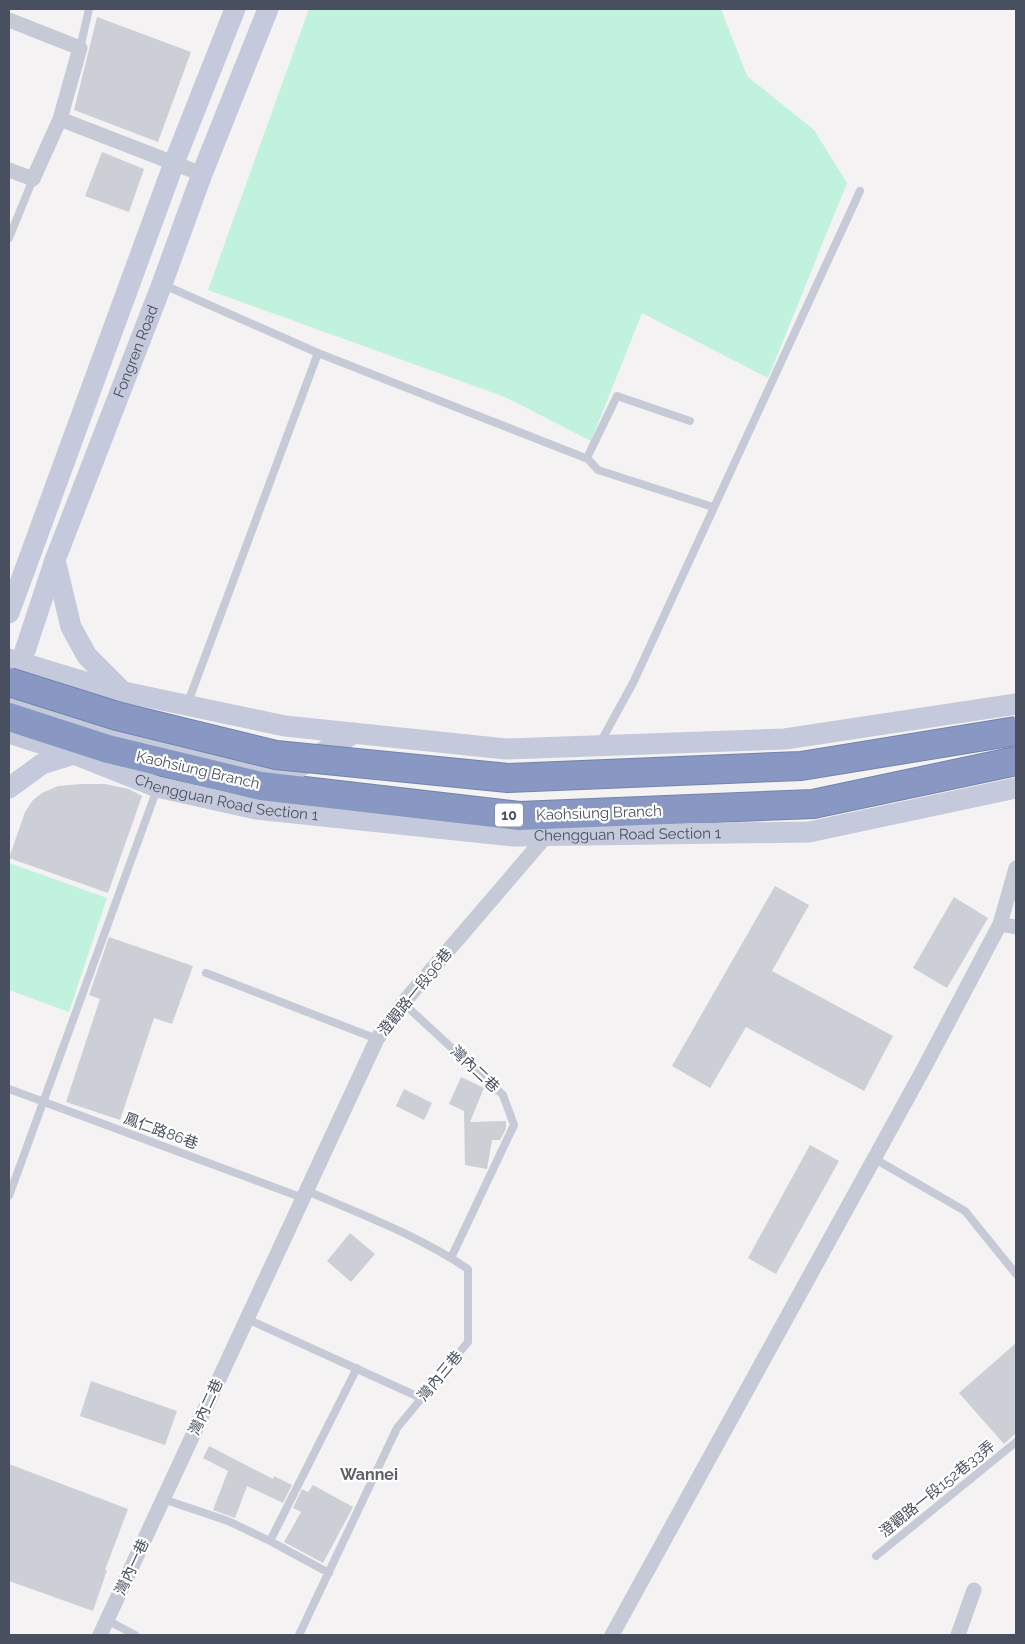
<svg xmlns="http://www.w3.org/2000/svg" width="1025" height="1644" viewBox="0 0 1025 1644" font-family="Raleway,'Noto Sans TC',sans-serif">
<style>
.green{fill:#c0f2dd}
.building{fill:#cdcfd7}
.lines{fill:none;stroke-linecap:round;stroke-linejoin:round}
.highway-casing{stroke:#7383ae;stroke-width:30}
.lane{stroke:#c5cad6;stroke-width:8}
.street{stroke:#c5cad6;stroke-width:15}
.secondary{stroke:#c4cadb;stroke-width:21}
.highway{stroke:#8898c2;stroke-width:28}
.highway-bridge-casing{stroke:#7383ae;stroke-width:30;stroke-linecap:butt}
.highway-bridge{stroke:#8898c2;stroke-width:28}
.labels{text-anchor:middle;dominant-baseline:central;stroke-width:4.5;stroke-linejoin:round;paint-order:stroke}
.shield{fill:#fff;stroke:#7f8490;stroke-width:1}
.shield-label{font-size:14px;font-weight:bold;fill:#485060}
.street-label{font-size:15px;fill:#485060;stroke:#fff}
.neighbourhood-label{font-size:16px;font-weight:bold;fill:#5e6067;stroke:#fff}
</style>
<rect width="100%" height="100%" fill="#f4f2f2"/>
<path class="green" d="M 309,9 L 721,9 L 747,76 L 814,130 L 847,183 L 768,378 L 642,313 L 591,441 L 505,397 L 208,290 Z
M 9,863 L 107,898 L 69,1012 L 9,990 Z"/>
<path class="building" d="M 97,17 L 191,52 L 158,142 L 74,110 Z
M 102,152 L 144,169 L 129,212 L 85,196 Z
M 81,784 L 105,784 L 129,789 L 142,796 L 108,893 L 9,858 L 25,812 L 33,800 L 42,793 L 58,786 Z
M 775,886 L 809,905 L 772,971 L 893,1036 L 864,1091 L 746,1027 L 710,1088 L 672,1066 Z
M 954,897 L 988,918 L 947,988 L 913,968 Z
M 109,937 L 193,966 L 172,1024 L 154,1018 L 120,1120 L 66,1102 L 100,999 L 89,995 Z
M 461,1077 L 484,1088 L 470,1122 L 506,1121 L 506,1129 L 500,1140 L 492,1140 L 487,1169 L 465,1165 L 464,1111 L 449,1104 Z
M 404,1089 L 432,1103 L 424,1120 L 396,1106 Z
M 810,1145 L 839,1161 L 776,1274 L 748,1258 Z
M 350,1233 L 375,1254 L 351,1282 L 327,1261 Z
M 1016,1343 L 1016,1433 L 1004,1444 L 959,1393 Z
M 91,1381 L 177,1411 L 165,1445 L 80,1416 Z
M 209,1446 L 273,1479 L 274,1476 L 292,1485 L 283,1503 L 247,1486 L 235,1518 L 213,1510 L 228,1471 L 203,1458 Z
M 9,1464 L 128,1509 L 105,1570 L 107,1570 L 93,1611 L 9,1581 Z
M 313,1485 L 353,1507 L 323,1563 L 284,1542 L 301,1512 L 293,1508 L 302,1489 L 308,1492 Z"/>
<g class="lines">
<defs>
<path id="highway" d="M 9,717 L 108,749 L 261,786 L 519,816 L 813,804 L 1016,761"/>
</defs>
<use href="#highway" class="highway-casing"/>
<path class="lane" d="M 80,48 L 89,9
M 9,238 L 33,179
M 164,285 L 318,353 L 588,459 L 598,470 L 713,507
M 587,458 L 617,396 L 690,421
M 187,705 L 318,353
M 600,743 L 633,683 L 860,191
M 206,973 L 377,1039
M 403,1003 L 503,1095 L 514,1125 L 451,1258
M 9,1089 L 303,1198
M 875,1159 L 965,1211 L 1016,1274
M 9,1196 L 157,789
M 247,1319 L 421,1398
M 163,1499 L 228,1521 L 270,1541 L 329,1573
M 270,1541 L 357,1368
M 876,1556 L 1016,1442
M 107,1620 L 135,1635
M 299,1635 L 397,1428 L 468,1342 L 468,1269 C 417,1235 363,1215 307,1191"/>
<path class="street" d="M 9,20 L 80,48 L 60,119 L 33,179 L 9,170
M 60,119 L 202,174
M 1000,924 L 1016,927
M 100,1635 L 377,1039 L 403,1003 L 547,835
M 612,1635 L 923,1070 L 1000,924 L 1016,868
M 958,1635 L 974,1590"/>
<g class="secondary">
<path d="M 55,560 L 71,627 L 87,656 L 122,691"/>
<path d="M 9,613 L 174,163 L 235,9"/>
<path d="M 9,659 L 105,688 L 285,726 L 506,749 L 785,739 L 1016,704"/>
<path id="s1" d="M 16,678 L 55,560 L 162,284 L 202,174 L 268,9"/>
<path d="M 9,700 L 180,748 L 291,772 L 354,733"/>
<path id="s2" d="M 9,733 L 74,754 L 157,787 L 256,809 L 514,836 L 809,832 L 1016,788"/>
<path d="M 9,788 L 42,764 L 74,754"/>
</g>
<use href="#highway" class="highway"/>
<defs>
<path id="highway-bridge" d="M 9,682 L 117,716 L 276,755 L 508,778 L 801,766 L 1016,731"/>
</defs>
<use href="#highway-bridge" class="highway-bridge-casing"/>
<use href="#highway-bridge" class="highway-bridge"/>
</g>
<g class="labels">
<rect class="shield" x="495" y="803.5" width="28" height="23" rx="4"/>
<g class="shield-label">
<text x="509" y="815">10</text>
</g>
<g class="street-label">
<text stroke="none"><textPath href="#s1" startOffset="348">Fongren Road</textPath></text>
<text transform="translate(198 770) rotate(13)">Kaohsiung Branch</text>
<text stroke="none"><textPath href="#s2" startOffset="228">Chengguan Road Section 1</textPath></text>
<text transform="translate(599 813) rotate(-2)">Kaohsiung Branch</text>
<text stroke="none"><textPath href="#s2" startOffset="632">Chengguan Road Section 1</textPath></text>
<text transform="translate(415 992) rotate(-51)">澄觀路一段96巷</text>
<text transform="translate(475 1069) rotate(43)">灣內二巷</text>
<text transform="translate(161 1131) rotate(20)">鳳仁路86巷</text>
<text transform="translate(440 1376) rotate(-50)">灣內三巷</text>
<text transform="translate(206 1407) rotate(-65)">灣內二巷</text>
<text transform="translate(937 1489) rotate(-39)">澄觀路一段152巷33弄</text>
<text transform="translate(132 1567) rotate(-65)">灣內一巷</text>
</g>
<g class="neighbourhood-label">
<text x="369" y="1474">Wannei</text>
</g>
</g>
<rect width="1025" height="1644" fill="none" stroke="#485060" stroke-width="20"/>
</svg>
